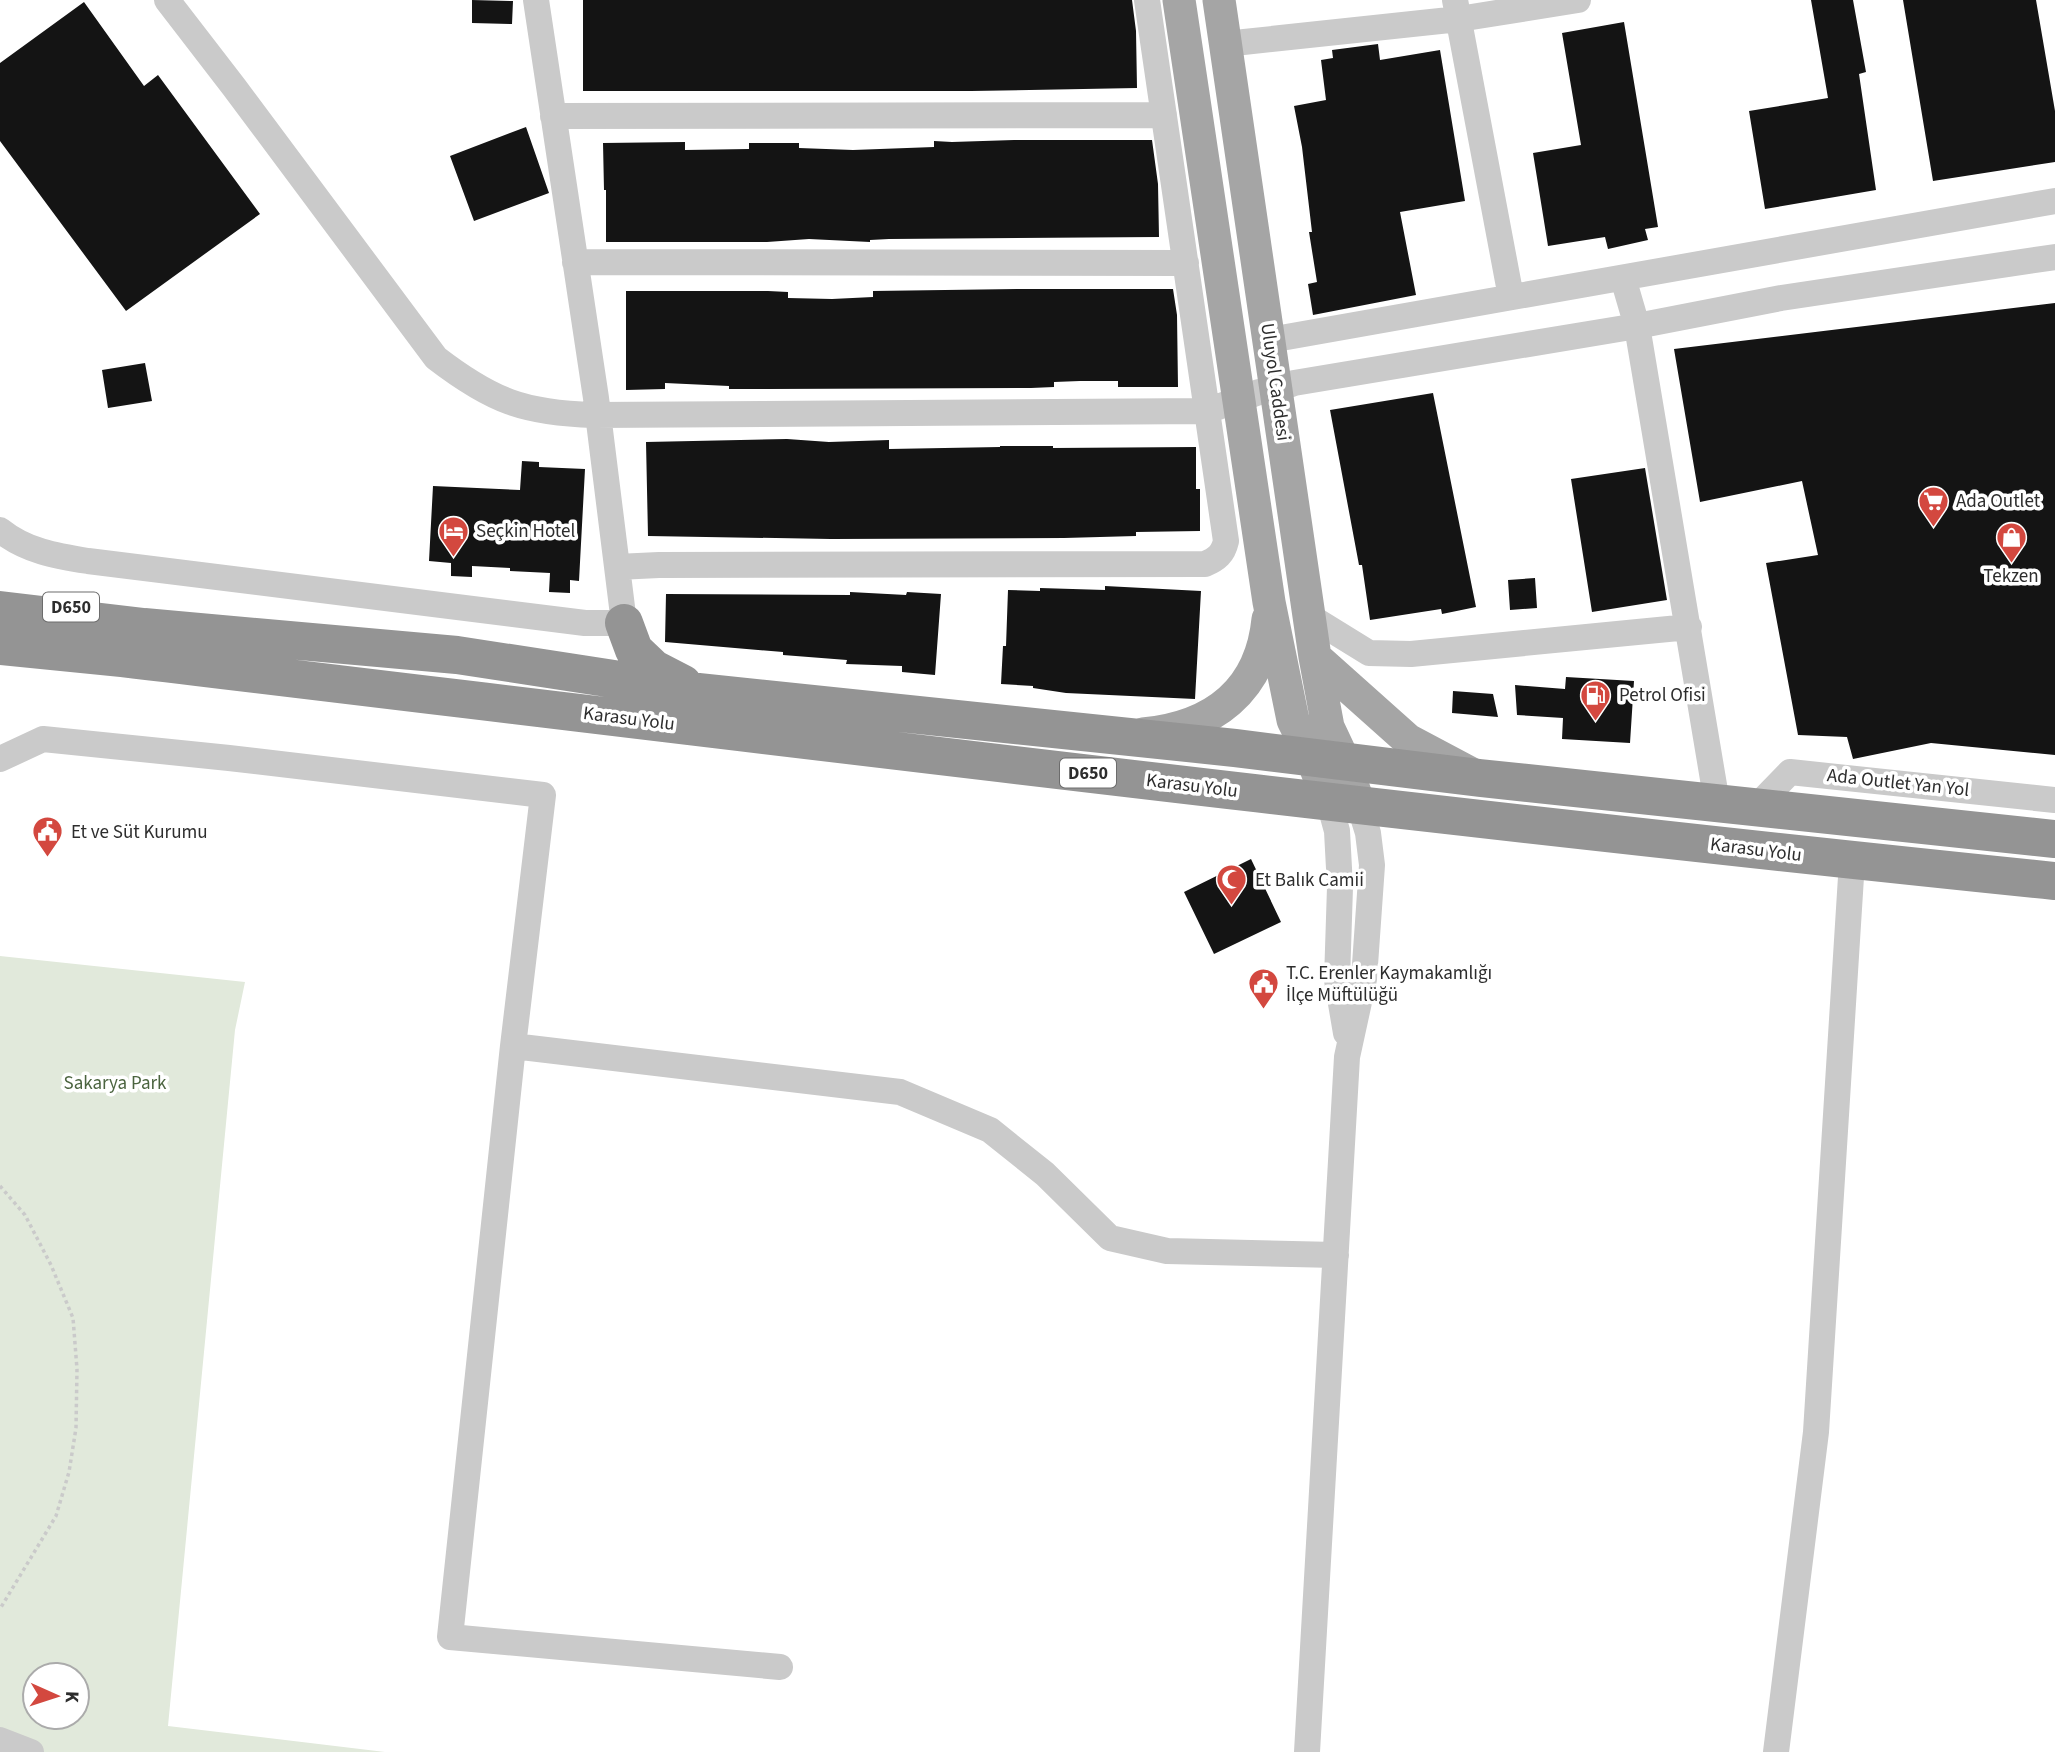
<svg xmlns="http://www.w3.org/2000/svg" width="2055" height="1752" viewBox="0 0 2055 1752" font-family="'Source Sans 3',sans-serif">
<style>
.green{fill:#e1e9db;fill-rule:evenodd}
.building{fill:#141414}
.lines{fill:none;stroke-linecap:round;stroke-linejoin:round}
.path{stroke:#cacaca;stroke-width:3.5;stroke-dasharray:3.5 3.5;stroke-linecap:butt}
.minor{stroke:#cacaca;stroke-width:26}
.major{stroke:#a5a5a5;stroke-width:33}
.highway{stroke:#949494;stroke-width:38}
.labels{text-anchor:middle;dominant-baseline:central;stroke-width:7;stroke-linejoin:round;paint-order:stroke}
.shield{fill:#fff;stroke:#6c6c6c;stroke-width:2}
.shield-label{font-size:18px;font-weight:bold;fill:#2d2d2d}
.street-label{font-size:19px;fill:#2d2d2d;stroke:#fff}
.poi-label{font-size:19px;fill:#2d2d2d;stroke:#fff;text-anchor:start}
.park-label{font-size:19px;fill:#4b643f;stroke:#fff}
</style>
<rect width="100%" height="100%" fill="#fff"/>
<path class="green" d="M 0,956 L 245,982 L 235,1030 L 168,1726 L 385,1752 L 0,1752 ZM 35,1675 L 77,1675 L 77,1717 L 35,1717 Z"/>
<path class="building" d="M 472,0 L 513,1 L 512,24 L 472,23 Z
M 583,0 L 1132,0 L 1136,31 L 1137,88 L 971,91 L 583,91 Z
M 1811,0 L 1853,0 L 1866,72 L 1859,74 L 1876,190 L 1765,209 L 1749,111 L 1828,98 Z
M 1903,0 L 2036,0 L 2055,111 L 2055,162 L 1933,181 Z
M 84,2 L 144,86 L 158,75 L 260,214 L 126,311 L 0,141 L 0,63 Z
M 1624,22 L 1658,227 L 1645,229 L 1648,240 L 1608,249 L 1605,237 L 1548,246 L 1533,153 L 1581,145 L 1562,33 Z
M 1378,44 L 1380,60 L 1440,50 L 1465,201 L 1400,212 L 1416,295 L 1313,315 L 1308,284 L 1317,282 L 1309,232 L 1312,232 L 1302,147 L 1294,106 L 1326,100 L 1321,60 L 1333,58 L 1332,50 Z
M 526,127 L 549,193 L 474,221 L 450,156 Z
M 1014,140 L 1152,140 L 1158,184 L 1159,237 L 889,239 L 870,240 L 870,242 L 809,239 L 767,242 L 606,242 L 606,190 L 604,190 L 603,143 L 685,142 L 685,150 L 749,149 L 749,143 L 799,143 L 799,148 L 853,150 L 934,147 L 934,141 L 952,142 Z
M 1017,289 L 1173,289 L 1177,315 L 1178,387 L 1118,387 L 1118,381 L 1080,381 L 1054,382 L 1054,387 L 1031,388 L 768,389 L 729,389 L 729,386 L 665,383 L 665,389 L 626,390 L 626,291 L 768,291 L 788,292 L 788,298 L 832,299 L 873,297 L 873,291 Z
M 2055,303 L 2055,755 L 1931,743 L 1853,759 L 1847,737 L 1798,735 L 1766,563 L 1818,555 L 1802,481 L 1700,502 L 1674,349 Z
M 145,363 L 152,401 L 108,408 L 102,370 Z
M 1433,393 L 1476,607 L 1442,614 L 1441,609 L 1370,620 L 1362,565 L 1359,565 L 1330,410 Z
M 787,439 L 829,442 L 889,440 L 889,449 L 1000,447 L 1000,446 L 1053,446 L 1053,448 L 1196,447 L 1196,489 L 1200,489 L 1200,531 L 1136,532 L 1136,536 L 1064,538 L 831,539 L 648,536 L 646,442 Z
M 522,461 L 539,462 L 539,467 L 585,469 L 579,581 L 570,580 L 570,593 L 549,592 L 550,573 L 510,571 L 510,568 L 472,566 L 472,577 L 451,576 L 451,563 L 429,561 L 433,486 L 520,490 Z
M 1645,468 L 1667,600 L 1592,612 L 1571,479 Z
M 1535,578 L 1537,608 L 1510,610 L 1508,580 Z
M 1105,586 L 1201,591 L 1195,699 L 1066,693 L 1033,688 L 1033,686 L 1001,684 L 1003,646 L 1006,646 L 1008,590 L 1040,591 L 1040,588 L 1105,590 Z
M 850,592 L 906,595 L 907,592 L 941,594 L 935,675 L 902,672 L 902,666 L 846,664 L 847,660 L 783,655 L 783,652 L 665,642 L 666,594 L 850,595 Z
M 1566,677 L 1634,681 L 1630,743 L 1562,739 L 1563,718 L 1517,715 L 1515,685 L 1565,689 Z
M 1453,691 L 1493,694 L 1498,717 L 1452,713 Z
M 1251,859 L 1281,922 L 1214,954 L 1184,892 Z"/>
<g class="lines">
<path class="path" d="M 0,1186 L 25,1215 L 51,1265 L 73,1318 L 77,1369 L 76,1428 L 69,1472 L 56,1516 L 0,1609"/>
<path class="minor" d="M 167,0 L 234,87 L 436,358 C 492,401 524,413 594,415 L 1207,411 L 1259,392
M 1455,0 L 1511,297
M 1225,44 L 1459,19 L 1578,0
M 553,116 L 1164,115
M 575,262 L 1186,263
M 1623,278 L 1637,326 L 1717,803
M 1270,340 L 2055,201
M 1275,390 L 1294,383 L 1637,326 L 1781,298 L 2055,257
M 0,530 C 26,551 56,556 88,561 L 585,623 L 624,623 L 596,398 L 536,0
M 617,567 L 659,565 L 1205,564 C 1217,559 1223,554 1226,541 L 1147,0
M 1309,616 L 1369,653 L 1411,654 L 1689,627
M 0,759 L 43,739 L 229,758 L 543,795 L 513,1046 L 900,1092 L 990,1130 L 1045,1174 L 1110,1238 L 1167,1251 L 1336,1255
M 1329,802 L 1337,831 L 1340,887 L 1337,980 L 1346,1033
M 1756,807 L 1790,772 L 2055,800
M 513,1046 L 450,1637 L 780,1667
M 0,1740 L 31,1752
M 1307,1752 L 1347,1057 L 1364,979 L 1372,865 L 1368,833 L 1359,804
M 1776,1752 L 1816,1432 L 1852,861"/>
<path class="major" d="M 1179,0 L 1269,602 L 1293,720 L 1311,756 L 1329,802
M 1219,0 L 1315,657 L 1328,727 L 1344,761 L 1359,804
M 1315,657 L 1408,740 L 1472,774
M 1143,734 C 1213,727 1261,691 1268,619"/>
<path class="highway" d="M 0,610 L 144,627 L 457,655 L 698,692 L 1235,748 L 1480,778 L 2055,839
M 624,623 L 634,650 L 654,669 L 683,684
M 0,646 L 122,658 C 766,735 1410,815 2055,881"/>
</g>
<defs>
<symbol id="supermarket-pin" viewBox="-11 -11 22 30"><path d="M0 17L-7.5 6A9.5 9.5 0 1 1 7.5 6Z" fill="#d3483f" stroke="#fff"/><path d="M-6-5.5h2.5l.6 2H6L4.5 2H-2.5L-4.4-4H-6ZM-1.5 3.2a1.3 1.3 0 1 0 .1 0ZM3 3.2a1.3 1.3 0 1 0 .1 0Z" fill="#fff"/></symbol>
<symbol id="hotel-pin" viewBox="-11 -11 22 30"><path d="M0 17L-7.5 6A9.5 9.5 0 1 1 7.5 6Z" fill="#d3483f" stroke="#fff"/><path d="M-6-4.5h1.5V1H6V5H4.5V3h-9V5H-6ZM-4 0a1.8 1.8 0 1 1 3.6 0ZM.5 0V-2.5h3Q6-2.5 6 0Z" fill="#fff"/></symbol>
<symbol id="shop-pin" viewBox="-11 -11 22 30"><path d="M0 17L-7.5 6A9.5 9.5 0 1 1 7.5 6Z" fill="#d3483f" stroke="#fff"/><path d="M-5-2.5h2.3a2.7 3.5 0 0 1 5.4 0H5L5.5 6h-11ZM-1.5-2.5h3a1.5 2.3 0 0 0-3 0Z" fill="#fff"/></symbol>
<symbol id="fuel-pin" viewBox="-11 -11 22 30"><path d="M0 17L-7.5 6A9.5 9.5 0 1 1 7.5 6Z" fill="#d3483f" stroke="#fff"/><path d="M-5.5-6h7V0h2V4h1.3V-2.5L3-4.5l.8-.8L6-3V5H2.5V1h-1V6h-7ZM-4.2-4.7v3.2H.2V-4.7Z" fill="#fff"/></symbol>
<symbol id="civic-pin" viewBox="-11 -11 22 30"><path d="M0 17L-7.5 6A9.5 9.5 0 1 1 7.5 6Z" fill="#d3483f" stroke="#fff"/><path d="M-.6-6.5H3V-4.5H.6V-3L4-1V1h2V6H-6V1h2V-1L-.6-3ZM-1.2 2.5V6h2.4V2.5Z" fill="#fff"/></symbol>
<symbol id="mosque-pin" viewBox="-11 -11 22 30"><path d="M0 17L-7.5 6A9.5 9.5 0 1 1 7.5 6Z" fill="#d3483f" stroke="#fff"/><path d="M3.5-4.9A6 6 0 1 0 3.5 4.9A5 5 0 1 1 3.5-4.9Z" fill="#fff"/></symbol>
</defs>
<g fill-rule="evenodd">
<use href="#supermarket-pin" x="1916" y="484" width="35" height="47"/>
<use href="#hotel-pin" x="436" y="514" width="35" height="47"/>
<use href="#shop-pin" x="1994" y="520" width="35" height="47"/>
<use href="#fuel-pin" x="1578" y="678" width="35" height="47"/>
<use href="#civic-pin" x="30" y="814" width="35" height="47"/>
<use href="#mosque-pin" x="1214" y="862" width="35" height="47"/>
<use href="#civic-pin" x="1246" y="966" width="35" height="47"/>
</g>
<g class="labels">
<g class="shield">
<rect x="43" y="592.5" width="56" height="29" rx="5"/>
<rect x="1060" y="758.5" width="56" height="29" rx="5"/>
</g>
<g class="shield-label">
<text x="71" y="607">D650</text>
<text x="1088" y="773">D650</text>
</g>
<g class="street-label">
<text transform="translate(1275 382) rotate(82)">Uluyol Caddesi</text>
<text transform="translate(629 719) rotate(7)">Karasu Yolu</text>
<text transform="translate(1898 783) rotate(6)">Ada Outlet Yan Yol</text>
<text transform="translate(1192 786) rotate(7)">Karasu Yolu</text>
<text transform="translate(1756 850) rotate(7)">Karasu Yolu</text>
</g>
<g class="poi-label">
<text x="1956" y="501">Ada Outlet</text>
<text x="476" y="531">Seçkin Hotel</text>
<text x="2011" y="576" text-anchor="middle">Tekzen</text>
<text x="1619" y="695">Petrol Ofisi</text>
<text x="71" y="832">Et ve Süt Kurumu</text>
<text x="1255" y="880">Et Balık Camii</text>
<text x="1286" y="973">T.C. Erenler Kaymakamlığı<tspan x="1286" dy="22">İlçe Müftülüğü</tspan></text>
</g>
<g class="park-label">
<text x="115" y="1083">Sakarya Park</text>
</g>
</g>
<g transform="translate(56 1696) rotate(93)"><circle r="33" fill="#ffffff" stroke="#ababab" stroke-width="2"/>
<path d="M0-5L12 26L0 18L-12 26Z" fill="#d3483f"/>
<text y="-10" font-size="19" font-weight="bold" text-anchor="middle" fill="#2d2d2d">K</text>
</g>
</svg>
